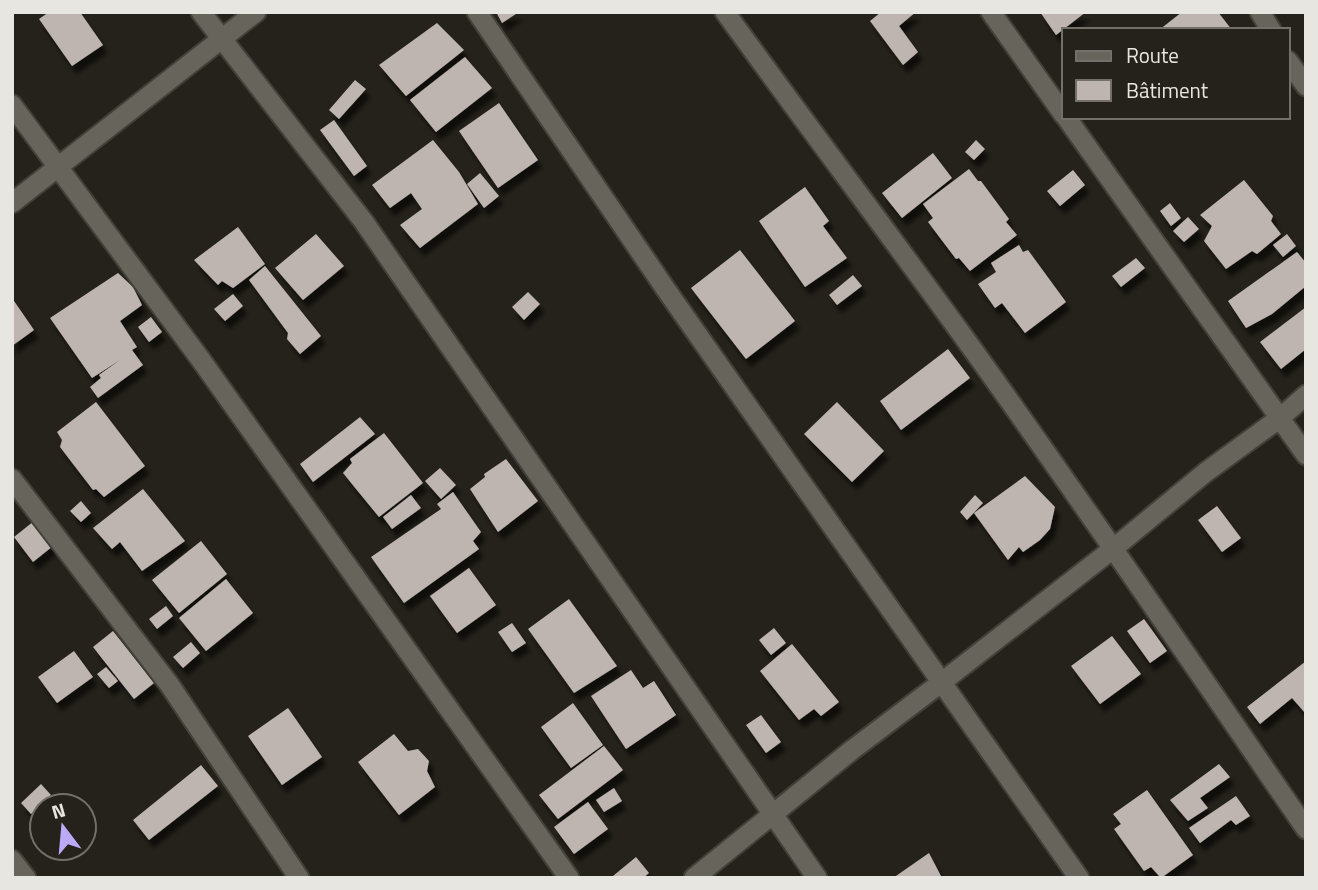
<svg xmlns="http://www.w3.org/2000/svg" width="1318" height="890" viewBox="0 0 1318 890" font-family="'Titillium Web',sans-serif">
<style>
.building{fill:#beb5b1;filter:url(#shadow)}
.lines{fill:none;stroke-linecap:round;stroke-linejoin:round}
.minor-casing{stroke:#42403b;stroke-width:23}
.minor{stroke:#67645c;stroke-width:19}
</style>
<defs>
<filter id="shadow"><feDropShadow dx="4.5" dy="8" stdDeviation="2" flood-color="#0009"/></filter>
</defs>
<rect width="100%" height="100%" fill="#25221b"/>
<path class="building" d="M 49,12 L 80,12 L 103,45 L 72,66 L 39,19 Z
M 496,12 L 519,12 L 502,23 Z
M 881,12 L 916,12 L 899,26 L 918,52 L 903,65 L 870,21 Z
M 1040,12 L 1086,12 L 1056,35 Z
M 1182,12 L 1218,12 L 1232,30 L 1159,30 Z
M 437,23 L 464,50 L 406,96 L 379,65 Z
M 465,57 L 492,88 L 436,132 L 410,100 Z
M 355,80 L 366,89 L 339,119 L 329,110 Z
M 499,103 L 538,160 L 498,188 L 459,131 Z
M 334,120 L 367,166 L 354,176 L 320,130 Z
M 433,140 L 459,172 L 478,204 L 420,248 L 400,225 L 422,209 L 411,193 L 390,208 L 372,185 Z
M 976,140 L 985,149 L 974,160 L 965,152 Z
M 933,153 L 952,178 L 902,218 L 882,193 Z
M 969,169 L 978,181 L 981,181 L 1009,219 L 1006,222 L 1017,235 L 970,271 L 959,258 L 956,259 L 928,222 L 933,218 L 923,204 Z
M 1073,170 L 1085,185 L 1060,206 L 1047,191 Z
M 480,173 L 499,196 L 484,208 L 467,184 Z
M 1244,180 L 1273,216 L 1271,221 L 1281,234 L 1257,254 L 1252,251 L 1226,269 L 1204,241 L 1212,226 L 1200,215 Z
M 805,187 L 829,221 L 823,226 L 847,258 L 805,287 L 759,221 Z
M 1170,203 L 1181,218 L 1171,226 L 1160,211 Z
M 1188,217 L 1199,229 L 1184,242 L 1173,231 Z
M 238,227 L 265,264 L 233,288 L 222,281 L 218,285 L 194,260 Z
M 316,234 L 344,266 L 303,300 L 275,268 Z
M 1287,234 L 1296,246 L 1283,257 L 1273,245 Z
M 1019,245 L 1023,252 L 1028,250 L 1066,302 L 1025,333 L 1002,303 L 995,308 L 978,284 L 996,272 L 991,263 Z
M 740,250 L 795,321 L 746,359 L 691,288 Z
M 1297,252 L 1306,263 L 1306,286 L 1272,314 L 1246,328 L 1228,301 Z
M 1136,258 L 1145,268 L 1121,287 L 1112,276 Z
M 265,266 L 321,336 L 300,354 L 287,339 L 288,333 L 249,280 Z
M 118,273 L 133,287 L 142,305 L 120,321 L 137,347 L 132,350 L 143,365 L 98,398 L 90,387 L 101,378 L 99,375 L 120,360 L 92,378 L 50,318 Z
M 853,275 L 862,286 L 837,305 L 829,295 Z
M 528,292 L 540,304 L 524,320 L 512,307 Z
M 233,294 L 243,306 L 225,321 L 214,309 Z
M 12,298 L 34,330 L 12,346 Z
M 1306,307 L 1306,349 L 1281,369 L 1260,342 Z
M 151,317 L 162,332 L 149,342 L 138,327 Z
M 948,349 L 970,378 L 901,430 L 880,401 Z
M 96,402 L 145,466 L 104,497 L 96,489 L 93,490 L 60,447 L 62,440 L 57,432 Z
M 837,402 L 884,451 L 852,482 L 804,434 Z
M 360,417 L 375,434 L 313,482 L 300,464 Z
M 384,433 L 423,483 L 379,517 L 343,473 L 352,463 L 350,459 Z
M 506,459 L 538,501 L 498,532 L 470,489 L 485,477 L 484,474 Z
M 440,468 L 456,485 L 441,499 L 425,481 Z
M 1025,476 L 1055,507 L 1050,529 L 1040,540 L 1023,552 L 1019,547 L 1008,560 L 974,513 Z
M 143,489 L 185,541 L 142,571 L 120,542 L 112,549 L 93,528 Z
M 453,492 L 481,532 L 473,541 L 479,549 L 404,603 L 371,557 L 441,509 L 437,504 Z
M 411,495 L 421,508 L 392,529 L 383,517 Z
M 975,495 L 983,503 L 967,520 L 960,512 Z
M 81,501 L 91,513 L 81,522 L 70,511 Z
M 1217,506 L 1241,538 L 1222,552 L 1198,520 Z
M 34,521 L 53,546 L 33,562 L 14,537 Z
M 201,541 L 227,574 L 179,613 L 152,580 Z
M 469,568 L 496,605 L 457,633 L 430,596 Z
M 226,579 L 253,613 L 206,651 L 179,618 Z
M 569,599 L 617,666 L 574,693 L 528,629 Z
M 166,606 L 173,616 L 157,629 L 149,619 Z
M 1144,619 L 1167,651 L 1150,663 L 1127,631 Z
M 512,623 L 526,643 L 512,652 L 498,632 Z
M 774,628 L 786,643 L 771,655 L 759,640 Z
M 113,631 L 154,683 L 134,699 L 93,647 Z
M 1112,636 L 1141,674 L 1100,704 L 1071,666 Z
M 191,642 L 200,653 L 183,668 L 173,657 Z
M 792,644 L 839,702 L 821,716 L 814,709 L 799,720 L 760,671 Z
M 74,651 L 93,677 L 57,703 L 38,677 Z
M 1306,661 L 1306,714 L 1292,698 L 1260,724 L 1247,707 Z
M 106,667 L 118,681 L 109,688 L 97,674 Z
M 631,670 L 643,688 L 654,681 L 676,715 L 626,749 L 591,696 Z
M 573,703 L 603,745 L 571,768 L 541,727 Z
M 288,708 L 322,757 L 282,785 L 248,736 Z
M 761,715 L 781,742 L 766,753 L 746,725 Z
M 394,734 L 408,751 L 418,749 L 429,761 L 427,771 L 435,787 L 399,815 L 358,762 Z
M 604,746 L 623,770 L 558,819 L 539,795 Z
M 1219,764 L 1230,777 L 1200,798 L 1208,808 L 1188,821 L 1170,800 Z
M 201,765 L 218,786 L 149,840 L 133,820 Z
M 41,784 L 51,795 L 31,814 L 21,803 Z
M 614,788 L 622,801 L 604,812 L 596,800 Z
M 1147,790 L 1193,855 L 1161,878 L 1151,867 L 1144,871 L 1114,829 L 1121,824 L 1113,814 Z
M 1236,796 L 1250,816 L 1236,825 L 1231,820 L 1200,843 L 1189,828 Z
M 588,802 L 608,829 L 574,854 L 554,827 Z
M 929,853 L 942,878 L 893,878 Z
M 636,857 L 649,873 L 643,878 L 615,878 L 613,876 Z"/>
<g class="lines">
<defs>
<path id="minor" d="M 201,12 L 364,222 L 817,878
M 477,12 L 667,291 L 1079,878
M 725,12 C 808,127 894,240 976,354 C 1089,511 1197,670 1306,829
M 991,12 L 1064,115
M 1260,12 L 1271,30
M 1288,61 L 1306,86
M 12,105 L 201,360 L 569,878
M 1066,117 L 1306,455
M 12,203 L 256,12
M 12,479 L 169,684 L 299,878
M 12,860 L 26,878
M 694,878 L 852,750 L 942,682 L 1114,548 L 1206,472 L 1280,418 L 1306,395"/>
</defs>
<use href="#minor" class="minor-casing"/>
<use href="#minor" class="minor"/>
</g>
<rect width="1318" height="890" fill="none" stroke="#e8e6e1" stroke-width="28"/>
<rect x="1062" y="28" width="228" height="91" fill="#25221b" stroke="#73706a" stroke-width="2"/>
<rect x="1076" y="51" width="35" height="10" fill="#67645c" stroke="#73706a" stroke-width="2"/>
<text x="1126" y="63" font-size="21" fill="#e8e6e1">Route</text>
<rect x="1076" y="80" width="35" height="21" fill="#beb5b1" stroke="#73706a" stroke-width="2"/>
<text x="1126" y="98" font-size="21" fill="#e8e6e1">Bâtiment</text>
<g transform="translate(63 827) rotate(344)"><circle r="33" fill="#25221b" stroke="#73706a" stroke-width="2"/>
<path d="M0-5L12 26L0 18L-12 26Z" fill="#bcaaf6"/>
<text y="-10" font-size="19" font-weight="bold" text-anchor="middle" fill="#e8e6e1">N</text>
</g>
</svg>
